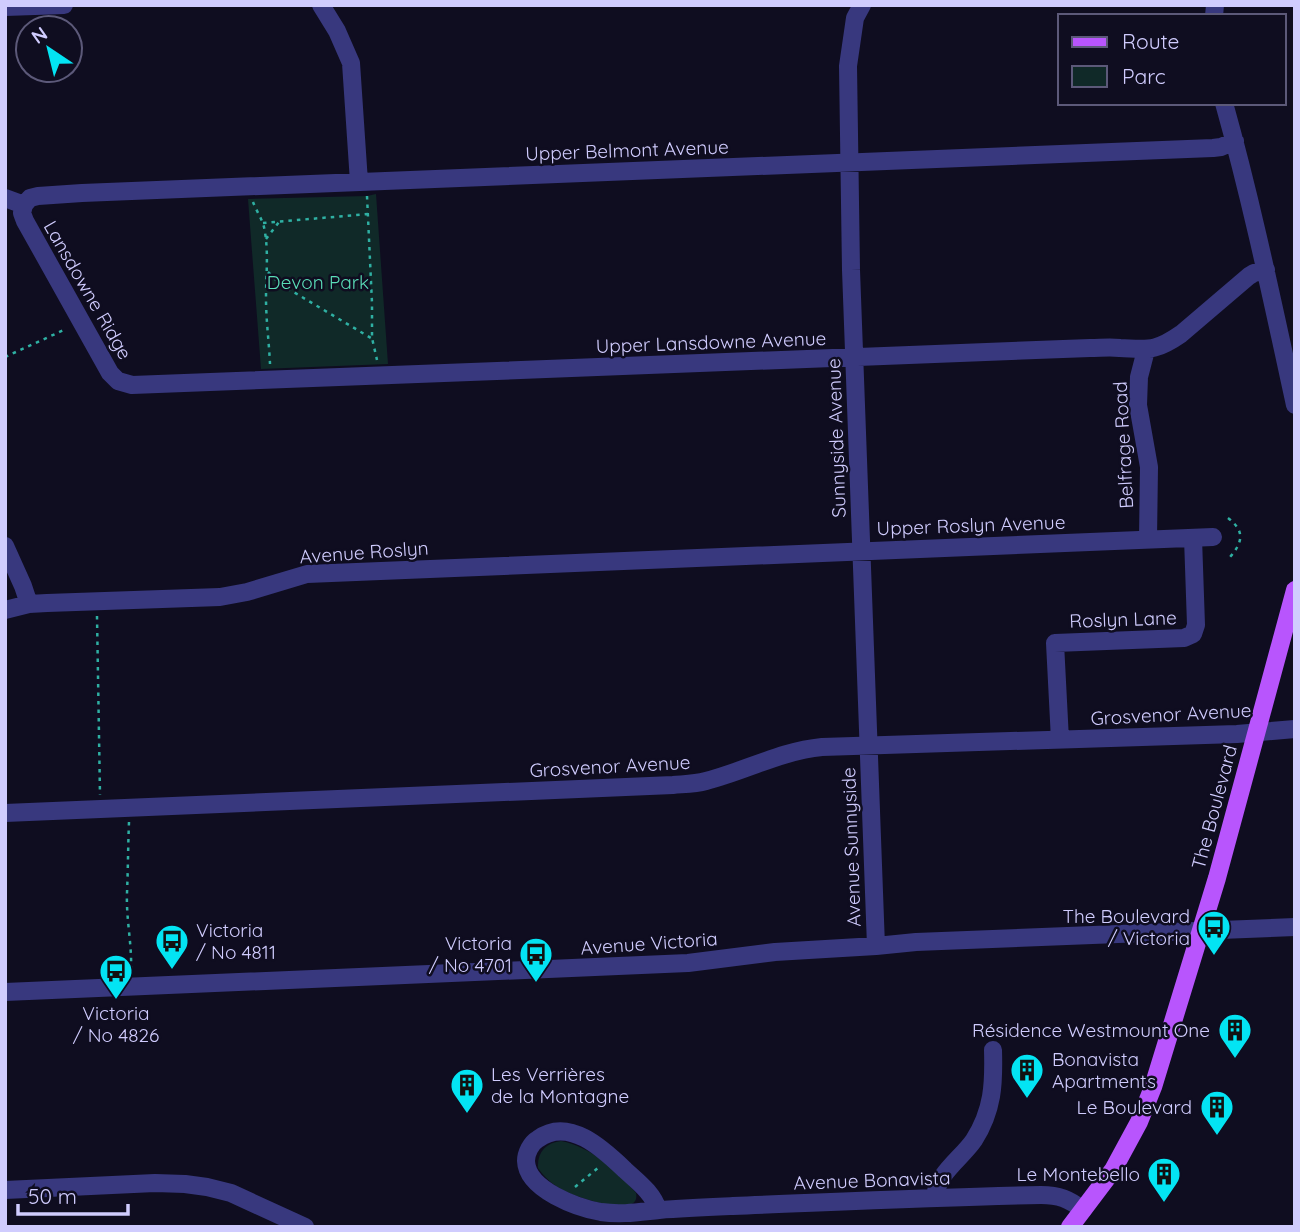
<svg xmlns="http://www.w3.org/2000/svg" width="1300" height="1232" viewBox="0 0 1300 1232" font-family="Quicksand,sans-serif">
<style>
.green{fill:#102928}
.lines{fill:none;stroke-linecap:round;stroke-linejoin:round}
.path{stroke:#2fb0a3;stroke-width:2.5;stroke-dasharray:3.5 5;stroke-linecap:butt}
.minor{stroke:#38387e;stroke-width:18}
.major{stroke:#b855fd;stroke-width:18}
.labels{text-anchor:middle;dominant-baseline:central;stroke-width:5;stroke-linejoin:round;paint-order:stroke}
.street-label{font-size:19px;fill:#d0ccfe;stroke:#0f0d20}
.park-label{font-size:19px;fill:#5addb7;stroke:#0f0d20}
.poi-label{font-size:19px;fill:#d0ccfe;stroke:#0f0d20;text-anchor:end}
</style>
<rect width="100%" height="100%" fill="#0f0d20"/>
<path class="green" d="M 376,194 L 388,364 L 261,369 L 248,199 L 367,196 Z
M 561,1141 C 591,1147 617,1170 636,1193 C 642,1220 575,1197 563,1190 C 553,1185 544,1177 538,1168 C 537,1152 546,1143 561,1141 Z"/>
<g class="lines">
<path class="path" d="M 367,196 L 372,303 L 372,338 L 377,360
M 253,202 C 256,210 262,219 264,227 C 269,251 266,274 266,298 C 266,320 269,342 270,364
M 263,223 L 368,214
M 266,239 L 279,222
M 268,272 L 280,284 L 371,338
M 5,357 L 66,329
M 1228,518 C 1245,531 1243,542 1230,557
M 97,616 L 100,795
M 129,822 C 128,846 128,870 127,893 C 126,919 132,944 131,969
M 575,1187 L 599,1167"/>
<path class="minor" d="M 321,5 L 337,31 L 351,63 L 359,182
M 862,5 L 855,18 L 848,66 L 851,270 L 876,946
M 5,7 L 64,5
M 1214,16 L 1215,5
M 1224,103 C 1252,203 1273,304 1295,405
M 5,198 L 24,205
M 24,205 L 22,213 L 25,221 L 110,373 L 118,381 L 132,385 L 1090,348 C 1100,348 1110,347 1120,348 C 1149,349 1155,352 1181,334 L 1249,276 L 1254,273 L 1266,270
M 24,205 L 30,198 L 38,196 L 82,193 L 1213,148 L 1221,147 L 1235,141
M 1146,350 L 1139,377 L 1138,405 L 1149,467 L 1148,539
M 5,546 L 23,586 L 29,604
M 5,610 L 29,604 L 47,603 L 220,597 L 247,592 L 307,574 L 1213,537
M 1060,740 L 1055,643 L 1184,638 L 1193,634 L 1196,625 L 1193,538
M 5,813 L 673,785 C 684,784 695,784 706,781 C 745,771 781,751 822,747 L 1237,734 L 1295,729
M 5,992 L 688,963 L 775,952 L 876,946 L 916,942 L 1295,927
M 5,1190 L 155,1183 L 185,1184 L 207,1187 L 231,1193 L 305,1227
M 935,1198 C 936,1174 961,1159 974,1140 C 993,1110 994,1084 993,1050
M 658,1210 C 653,1193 638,1182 625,1170 C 604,1150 569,1116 538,1139 C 531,1143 526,1153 526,1161 C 527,1190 578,1208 601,1212 C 621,1215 639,1212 659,1210 C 684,1208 709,1207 733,1206 C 836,1202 938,1197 1041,1195 C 1059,1195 1069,1199 1083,1210"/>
<path class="major" d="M 1070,1227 L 1113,1170 L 1139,1122 L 1153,1087 L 1217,878 L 1295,590"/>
</g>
<defs>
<symbol id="bus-pin" viewBox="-11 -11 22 30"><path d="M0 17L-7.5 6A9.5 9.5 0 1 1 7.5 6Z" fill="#03e4f3" stroke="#0f0d20"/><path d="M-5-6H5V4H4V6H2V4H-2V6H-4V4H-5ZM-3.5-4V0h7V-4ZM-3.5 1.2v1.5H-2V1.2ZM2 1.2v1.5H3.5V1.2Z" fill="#111"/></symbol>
<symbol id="building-pin" viewBox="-11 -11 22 30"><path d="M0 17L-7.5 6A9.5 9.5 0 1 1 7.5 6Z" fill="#03e4f3" stroke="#0f0d20"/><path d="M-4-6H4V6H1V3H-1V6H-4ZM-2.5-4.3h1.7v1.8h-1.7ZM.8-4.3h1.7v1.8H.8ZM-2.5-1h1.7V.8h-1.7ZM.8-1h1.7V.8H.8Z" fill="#111"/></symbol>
</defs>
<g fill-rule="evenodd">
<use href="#bus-pin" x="1195" y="908" width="38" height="52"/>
<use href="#bus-pin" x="153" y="922" width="38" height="52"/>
<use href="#bus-pin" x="517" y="935" width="38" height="52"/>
<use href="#bus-pin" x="97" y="952" width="38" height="52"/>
<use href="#building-pin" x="1216" y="1011" width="38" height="52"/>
<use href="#building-pin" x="1008" y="1051" width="38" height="52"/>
<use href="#building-pin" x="448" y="1066" width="38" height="52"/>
<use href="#building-pin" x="1198" y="1088" width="38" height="52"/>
<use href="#building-pin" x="1145" y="1155" width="38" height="52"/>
</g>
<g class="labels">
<g class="street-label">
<text transform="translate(627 150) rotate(-2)">Upper Belmont Avenue</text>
<text transform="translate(88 290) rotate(60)">Lansdowne Ridge</text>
<text transform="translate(711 342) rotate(-2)">Upper Lansdowne Avenue</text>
<text transform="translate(836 438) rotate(-92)">Sunnyside Avenue</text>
<text transform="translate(1123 445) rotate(-93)">Belfrage Road</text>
<text transform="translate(971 525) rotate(-2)">Upper Roslyn Avenue</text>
<text transform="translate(364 552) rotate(-4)">Avenue Roslyn</text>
<text transform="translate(1123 619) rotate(-2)">Roslyn Lane</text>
<text transform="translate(1171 714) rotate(-3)">Grosvenor Avenue</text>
<text transform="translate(610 766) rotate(-3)">Grosvenor Avenue</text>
<text transform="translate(1214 807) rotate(-75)">The Boulevard</text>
<text transform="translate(851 847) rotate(-92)">Avenue Sunnyside</text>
<text transform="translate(649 943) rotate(-4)">Avenue Victoria</text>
<text transform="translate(872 1180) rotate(-2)">Avenue Bonavista</text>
</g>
<g class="park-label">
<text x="318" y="282">Devon Park</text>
</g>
<g class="poi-label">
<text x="1190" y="916">The Boulevard<tspan x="1190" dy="22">/ Victoria</tspan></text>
<text x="196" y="930" text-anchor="start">Victoria<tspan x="196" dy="22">/ No 4811</tspan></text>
<text x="512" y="943">Victoria<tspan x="512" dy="22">/ No 4701</tspan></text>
<text x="116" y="1013" text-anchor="middle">Victoria<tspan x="116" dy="22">/ No 4826</tspan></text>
<text x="1210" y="1030">Résidence Westmount One</text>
<text x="1052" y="1059" text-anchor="start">Bonavista<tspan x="1052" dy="22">Apartments</tspan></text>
<text x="491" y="1074" text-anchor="start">Les Verrières<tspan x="491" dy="22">de la Montagne</tspan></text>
<text x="1192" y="1107">Le Boulevard</text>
<text x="1140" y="1174">Le Montebello</text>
</g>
</g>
<rect width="1300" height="1232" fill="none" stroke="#d0ccfe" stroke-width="14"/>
<rect x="1058" y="14" width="228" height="91" fill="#0f0d20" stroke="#5c5979" stroke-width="2"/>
<rect x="1072" y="37" width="35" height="10" fill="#b855fd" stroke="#5c5979" stroke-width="2"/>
<text x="1122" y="49" font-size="21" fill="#d0ccfe">Route</text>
<rect x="1072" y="66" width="35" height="21" fill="#102928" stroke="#5c5979" stroke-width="2"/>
<text x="1122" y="84" font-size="21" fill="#d0ccfe">Parc</text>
<g transform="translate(49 49) rotate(325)"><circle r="33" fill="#0f0d20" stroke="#5c5979" stroke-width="2"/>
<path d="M0-5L12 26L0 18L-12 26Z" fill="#03e4f3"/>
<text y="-10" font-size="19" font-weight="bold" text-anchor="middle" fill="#d0ccfe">N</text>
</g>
<path d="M18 1204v10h110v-10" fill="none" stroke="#d0ccfe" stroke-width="3.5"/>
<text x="28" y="1204" font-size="21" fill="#d0ccfe" stroke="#0f0d20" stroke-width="5" paint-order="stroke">50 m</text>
</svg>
